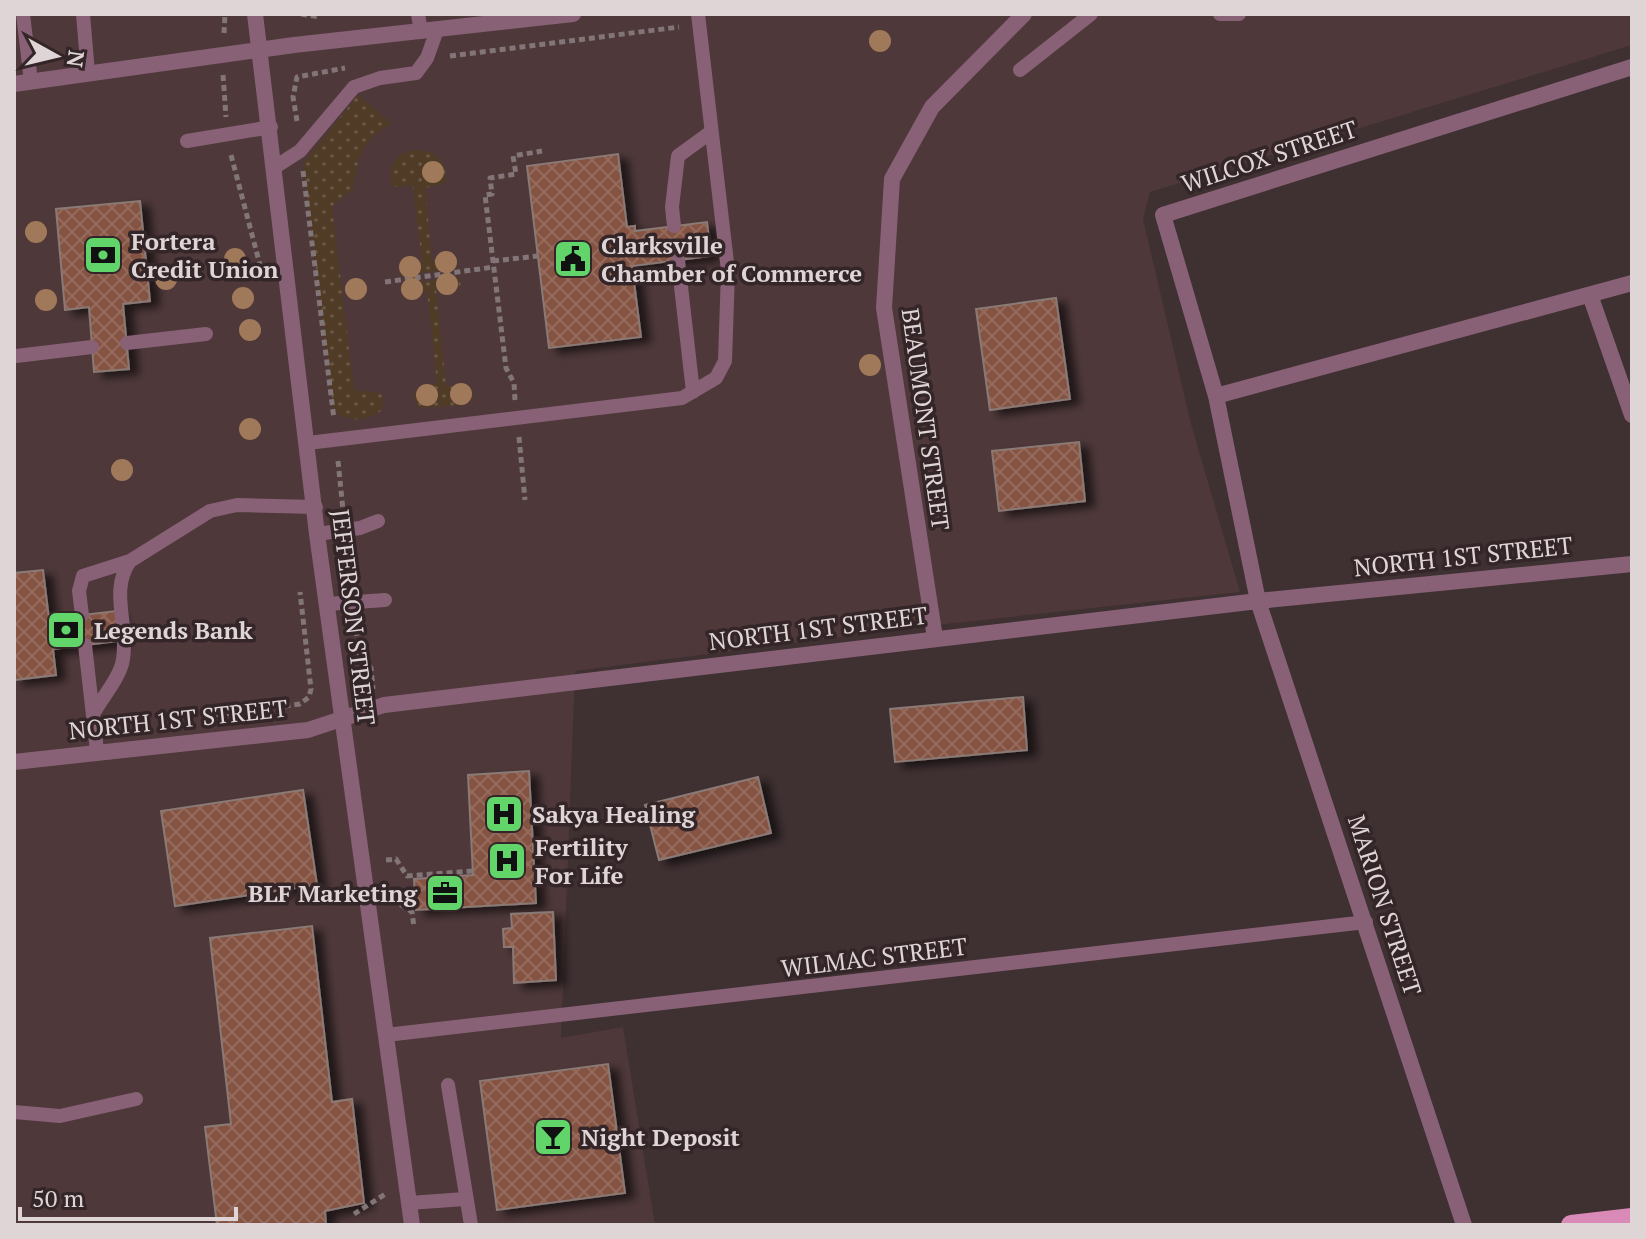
<svg xmlns="http://www.w3.org/2000/svg" width="1646" height="1239" viewBox="0 0 1646 1239" font-family="'PT Serif',serif">
<style>
.built{fill:#4e383a}
.garden{fill:url(#garden-dots)}
.building{fill:url(#building-cross-hatch);stroke:#8a7a75;stroke-width:2;filter:url(#shadow)}
.lines{fill:none;stroke-linecap:round;stroke-linejoin:round}
.path{stroke:#827577;stroke-width:5;stroke-dasharray:6 4;stroke-linecap:butt}
.service{stroke:#886176;stroke-width:14}
.minor{stroke:#886176;stroke-width:16}
.primary{stroke:#da8ab7;stroke-width:20}
.tree{fill:#a0795a}
.labels{text-anchor:middle;dominant-baseline:central;stroke-width:7;stroke-linejoin:round;paint-order:stroke}
.street-label{font-size:24px;fill:#dfd5d6;stroke:#342628}
.poi-label{font-size:24px;font-weight:bold;fill:#dfd5d6;stroke:#342628;text-anchor:start}
</style>
<defs>
<pattern id="garden-dots" width="8" height="8" patternUnits="userSpaceOnUse" patternTransform="scale(2)"><rect width="8" height="8" fill="#503b26"/><path d="M2 2h.1M6 6h.1" fill="none" stroke="#695645" stroke-width="1.8" stroke-linecap="round"/></pattern>
<pattern id="building-cross-hatch" width="8" height="8" patternUnits="userSpaceOnUse" patternTransform="scale(2)"><rect width="8" height="8" fill="#845343"/><path d="M0 0l8 8M0 8l8-8" fill="none" stroke="#956b5d"/></pattern>
<filter id="shadow"><feDropShadow dx="9" dy="5" stdDeviation="4" flood-color="#0009"/></filter>
</defs>
<rect width="100%" height="100%" fill="#3f3032"/>
<path class="built" d="M 14,14 L 1632,14 L 1632,45 L 1150,192 L 1143,219 L 1191,424 L 1240,592 L 909,628 L 575,671 L 561,1038 L 623,1027 L 655,1225 L 14,1225 Z"/>
<path class="garden" d="M 358,95 L 392,124 C 362,138 358,159 353,189 L 332,206 L 354,390 L 381,393 L 384,400 L 381,411 C 366,422 345,423 333,408 L 303,164 Z
M 416,149 L 435,154 L 445,166 L 446,183 L 425,188 L 432,260 L 456,258 L 457,268 L 399,276 L 399,266 L 422,262 L 413,186 L 391,187 L 391,167 L 400,155 Z
M 459,277 L 461,286 L 436,289 L 446,386 L 470,385 L 474,397 L 464,405 L 418,408 L 413,398 L 417,388 L 437,383 L 427,291 L 403,294 L 401,284 Z"/>
<path class="building" d="M 618,154 L 627,227 L 635,226 L 635,231 L 707,222 L 711,256 L 632,266 L 641,337 L 549,348 L 527,166 Z
M 140,201 L 150,301 L 123,304 L 129,369 L 94,372 L 89,307 L 65,310 L 56,209 Z
M 1056,298 L 1070,399 L 990,410 L 976,309 Z
M 1079,442 L 1085,501 L 999,511 L 992,451 Z
M 43,570 L 49,619 L 116,611 L 119,641 L 53,649 L 56,675 L 14,680 L 14,573 Z
M 1023,697 L 1027,750 L 895,762 L 890,709 Z
M 529,771 L 536,903 L 416,910 L 414,879 L 473,875 L 468,775 Z
M 758,777 L 771,833 L 659,860 L 645,805 Z
M 303,790 L 317,885 L 175,906 L 161,811 Z
M 553,912 L 556,980 L 514,983 L 513,947 L 504,947 L 503,929 L 512,928 L 511,914 Z
M 312,926 L 332,1102 L 352,1099 L 364,1203 L 325,1211 L 326,1225 L 217,1225 L 205,1127 L 231,1124 L 210,938 Z
M 608,1064 L 625,1193 L 497,1210 L 480,1081 Z"/>
<g class="lines">
<path class="path" d="M 301,14 L 320,17
M 224,33 L 225,14
M 450,56 L 679,27
M 223,75 L 226,117
M 297,121 L 293,97 L 297,77 L 345,68
M 231,155 L 260,265
M 303,171 L 334,419
M 493,261 L 538,256
M 385,282 L 494,267
M 515,400 L 514,383 L 506,368 L 485,195 L 492,194 L 490,178 L 516,174 L 513,156 L 542,151
M 519,437 L 525,500
M 338,461 L 343,510
M 347,548 L 351,582
M 355,620 L 359,654 L 371,668 L 373,689
M 215,715 L 300,704 L 309,697 L 311,689 L 300,592
M 386,860 L 396,859 L 407,876 L 473,871
M 392,899 L 412,912 L 414,927
M 354,1214 L 387,1193"/>
<path class="service" d="M 23,14 L 31,82
M 83,14 L 88,73
M 418,14 L 421,32
M 1220,14 L 1239,14
M 1020,70 L 1091,14
M 187,141 L 271,127
M 275,167 L 300,151 L 354,87 L 380,78 L 416,73 L 427,58 L 437,30
M 674,226 L 672,207 L 678,156 L 711,132
M 678,260 L 693,392
M 127,343 L 206,334
M 16,356 L 92,347
M 308,443 L 682,398 L 716,378 L 725,361 L 728,271 L 698,14
M 317,534 L 360,528 L 378,521
M 327,604 L 385,600
M 82,615 L 79,591 L 83,576 L 130,561 L 210,511 L 237,505 L 316,507
M 85,645 L 97,751
M 93,714 C 102,698 121,676 123,659 C 129,625 109,591 130,561
M 386,1035 L 1366,922
M 448,1085 L 471,1225
M 14,1112 L 60,1116 L 136,1099
M 409,1203 L 465,1199"/>
<path class="minor" d="M 255,14 L 317,534 L 412,1225
M 14,84 L 294,45 L 573,14
M 1590,295 L 1632,415
M 1216,396 L 1632,283
M 935,638 L 884,308 L 892,179 L 932,107 L 1024,14
M 14,762 L 308,730 L 384,705 L 1258,601 L 1632,564
M 1464,1225 L 1258,601 L 1216,396 L 1163,215 L 1632,67"/>
<path class="primary" d="M 1571,1225 L 1632,1218"/>
</g>
<g class="tree">
<circle cx="880" cy="41" r="11"/>
<circle cx="433" cy="172" r="11"/>
<circle cx="36" cy="232" r="11"/>
<circle cx="235" cy="259" r="11"/>
<circle cx="446" cy="262" r="11"/>
<circle cx="410" cy="267" r="11"/>
<circle cx="166" cy="279" r="11"/>
<circle cx="447" cy="284" r="11"/>
<circle cx="356" cy="289" r="11"/>
<circle cx="412" cy="289" r="11"/>
<circle cx="243" cy="298" r="11"/>
<circle cx="46" cy="300" r="11"/>
<circle cx="250" cy="330" r="11"/>
<circle cx="870" cy="365" r="11"/>
<circle cx="461" cy="394" r="11"/>
<circle cx="427" cy="395" r="11"/>
<circle cx="250" cy="429" r="11"/>
<circle cx="122" cy="470" r="11"/>
</g>
<defs>
<symbol id="bank-square" viewBox="-11 -11 22 22"><rect x="-9" y="-9" width="18" height="18" rx="4" fill="#61d46a" stroke="#342628"/><path d="M-6-4H6V4H-6ZM0-2.3a2.3 2.3 0 1 0 0 4.6a2.3 2.3 0 1 0 0-4.6Z" fill="#111"/></symbol>
<symbol id="civic-square" viewBox="-11 -11 22 22"><rect x="-9" y="-9" width="18" height="18" rx="4" fill="#61d46a" stroke="#342628"/><path d="M-.6-6.5H3V-4.5H.6V-3L4-1V1h2V6H-6V1h2V-1L-.6-3ZM-1.2 2.5V6h2.4V2.5Z" fill="#111"/></symbol>
<symbol id="hospital-square" viewBox="-11 -11 22 22"><rect x="-9" y="-9" width="18" height="18" rx="4" fill="#61d46a" stroke="#342628"/><path d="M-5-5h3v3.5h4V-5h3V5h-3V1.5h-4V5h-3Z" fill="#111"/></symbol>
<symbol id="office-square" viewBox="-11 -11 22 22"><rect x="-9" y="-9" width="18" height="18" rx="4" fill="#61d46a" stroke="#342628"/><path d="M-6-3h4V-5.5h4V-3h4V5H-6ZM-1-4.5V-3h2v-1.5ZM-6 0V1H6V0Z" fill="#111"/></symbol>
<symbol id="bar-square" viewBox="-11 -11 22 22"><rect x="-9" y="-9" width="18" height="18" rx="4" fill="#61d46a" stroke="#342628"/><path d="M-6-5H6L.8 .8V4.5H3.5V6h-7V4.5H-.8V.8Z" fill="#111"/></symbol>
</defs>
<g fill-rule="evenodd">
<use href="#bank-square" x="81" y="233" width="44" height="44"/>
<use href="#civic-square" x="551" y="237" width="44" height="44"/>
<use href="#bank-square" x="44" y="608" width="44" height="44"/>
<use href="#hospital-square" x="482" y="792" width="44" height="44"/>
<use href="#hospital-square" x="485" y="839" width="44" height="44"/>
<use href="#office-square" x="423" y="871" width="44" height="44"/>
<use href="#bar-square" x="531" y="1115" width="44" height="44"/>
</g>
<g class="labels">
<g class="street-label">
<text transform="translate(1269 156) rotate(-18)">WILCOX STREET</text>
<text transform="translate(926 419) rotate(82)">BEAUMONT STREET</text>
<text transform="translate(1463 556) rotate(-6)">NORTH 1ST STREET</text>
<text transform="translate(354 617) rotate(83)">JEFFERSON STREET</text>
<text transform="translate(818 628) rotate(-7)">NORTH 1ST STREET</text>
<text transform="translate(178 719) rotate(-6)">NORTH 1ST STREET</text>
<text transform="translate(1385 905) rotate(72)">MARION STREET</text>
<text transform="translate(874 957) rotate(-7)">WILMAC STREET</text>
</g>
<g class="poi-label">
<text x="131" y="241">Fortera<tspan x="131" dy="28">Credit Union</tspan></text>
<text x="601" y="245">Clarksville<tspan x="601" dy="28">Chamber of Commerce</tspan></text>
<text x="94" y="630">Legends Bank</text>
<text x="532" y="814">Sakya Healing</text>
<text x="535" y="847">Fertility<tspan x="535" dy="28">For Life</tspan></text>
<text x="417" y="893" text-anchor="end">BLF Marketing</text>
<text x="581" y="1137">Night Deposit</text>
</g>
</g>
<rect width="1646" height="1239" fill="none" stroke="#dfd5d6" stroke-width="32"/>
<g transform="translate(56 56) rotate(98)" stroke="#342628" stroke-width="6" paint-order="stroke">
<path d="M0-6L14 30L0 20L-14 30Z" fill="#dfd5d6"/>
<text y="-12" font-size="22" font-weight="bold" text-anchor="middle" fill="#dfd5d6">N</text>
</g>
<path d="M20 1207v12h216v-12" fill="none" stroke="#dfd5d6" stroke-width="4"/>
<text x="32" y="1207" font-size="24" fill="#dfd5d6" stroke="#342628" stroke-width="6" paint-order="stroke">50 m</text>
</svg>
